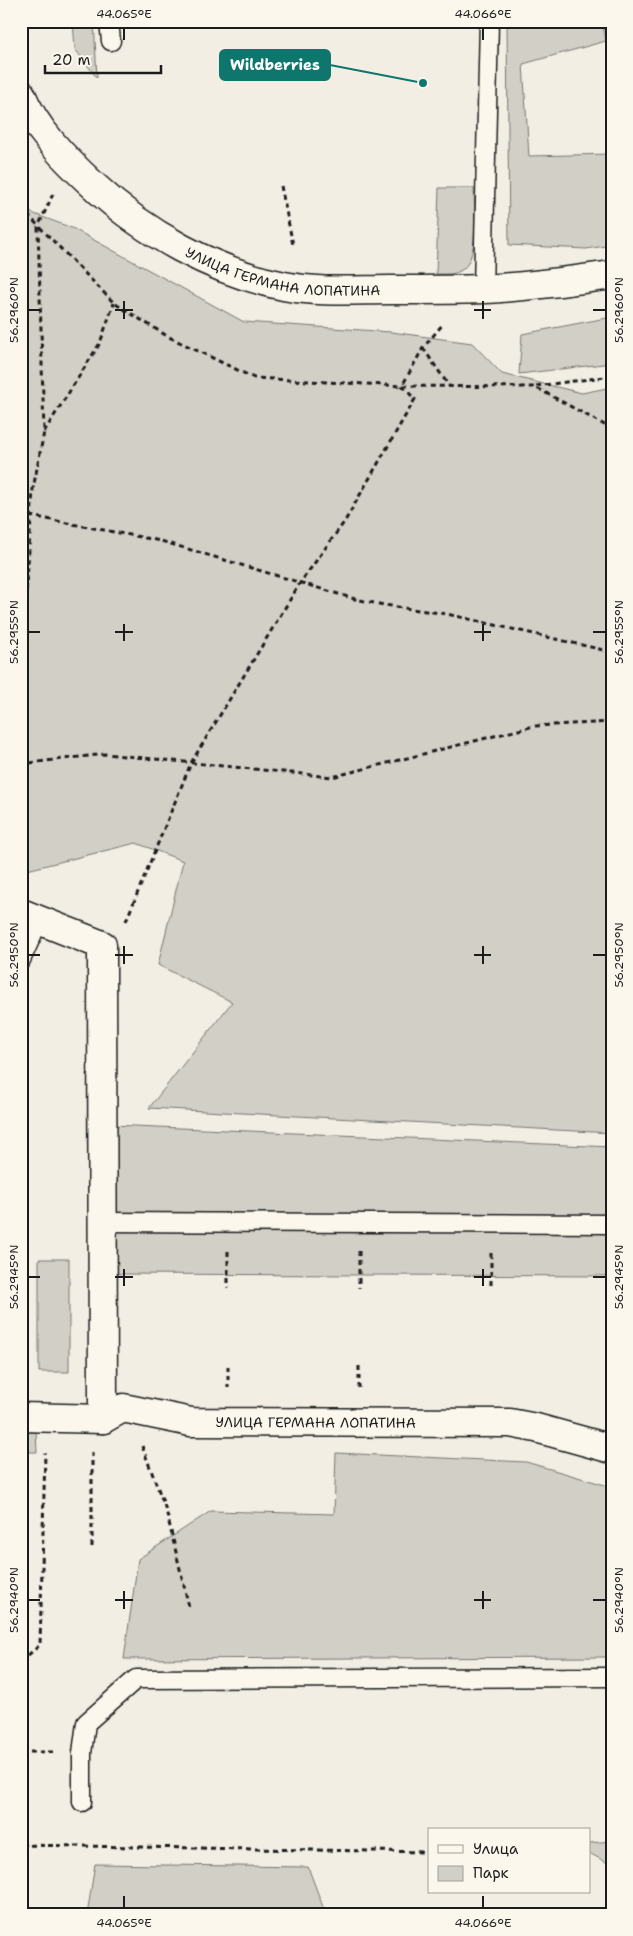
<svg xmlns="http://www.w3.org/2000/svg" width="633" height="1936" viewBox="0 0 633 1936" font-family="'Shantell Sans',sans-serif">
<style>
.built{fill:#e2ded5}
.green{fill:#d2cfc6;stroke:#777671}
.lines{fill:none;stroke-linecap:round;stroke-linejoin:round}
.lane-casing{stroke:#1c1c1c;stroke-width:21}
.street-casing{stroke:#1c1c1c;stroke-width:31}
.path{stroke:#1c1c1c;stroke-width:3;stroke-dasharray:5 4;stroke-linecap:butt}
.lane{stroke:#fbf7ec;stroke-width:18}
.street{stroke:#fbf7ec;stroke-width:28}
.ticks{fill:none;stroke:#1c1c1c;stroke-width:2}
.labels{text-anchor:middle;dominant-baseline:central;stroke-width:4.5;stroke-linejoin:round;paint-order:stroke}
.street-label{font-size:14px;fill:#1c1c1c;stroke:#fbf7ec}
.leader{fill:none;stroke:#0f766e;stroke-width:2}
.callout-dot{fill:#0f766e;stroke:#fbf7ec;stroke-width:2}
.callout{fill:#0f766e;stroke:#0f766e;stroke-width:2}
.callout-label{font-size:15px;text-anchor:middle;font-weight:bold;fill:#fff}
.neatline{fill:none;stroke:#1c1c1c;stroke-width:2}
.ticks-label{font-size:12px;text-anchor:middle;fill:#1c1c1c}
</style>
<rect width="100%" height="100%" fill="#f2eee4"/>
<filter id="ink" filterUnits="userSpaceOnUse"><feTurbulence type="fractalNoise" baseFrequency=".02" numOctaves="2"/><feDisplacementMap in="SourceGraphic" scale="10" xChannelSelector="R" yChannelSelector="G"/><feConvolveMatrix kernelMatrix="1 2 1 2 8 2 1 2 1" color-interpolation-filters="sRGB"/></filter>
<g filter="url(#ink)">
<path class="built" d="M 21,1909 L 269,1915 L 21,1915 Z"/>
<path class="green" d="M 73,21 L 94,21 L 97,78 L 75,49 Z
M 507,21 L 602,21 L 606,41 L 523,64 L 529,156 L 612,154 L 612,245 L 586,249 L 509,245 Z
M 439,188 L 474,188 C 474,207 480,262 460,271 C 453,275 444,274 436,274 Z
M 21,209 L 72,228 L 244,322 L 391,332 L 472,343 L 502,374 L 582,393 L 612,387 L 612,1133 L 149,1108 L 232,1002 L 158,965 L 183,861 L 136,843 L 27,870 L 21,868 Z
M 612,317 L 612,363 L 519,374 L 522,334 Z
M 112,1125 L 612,1147 L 612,1276 L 110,1274 Z
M 39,1259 L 69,1259 L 69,1372 L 39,1372 Z
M 21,1432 L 36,1432 L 37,1452 L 21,1452 Z
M 336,1453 L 526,1462 L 612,1487 L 612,1657 L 124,1659 L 138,1559 L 211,1511 L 334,1514 Z
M 612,1841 L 612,1865 L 589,1853 L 589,1843 Z
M 95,1864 L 308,1867 L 326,1915 L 87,1915 Z"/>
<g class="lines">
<defs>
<path id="lane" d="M 109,21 L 111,41
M 483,289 L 489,21
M 21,960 L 39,920
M 102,1222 L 612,1224
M 82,1802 L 82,1753 L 86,1723 L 136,1679 L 612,1677"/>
<g id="street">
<path id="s1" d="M 21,94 C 35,129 65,159 93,185 C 144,233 214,272 284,286 C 319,293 355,290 390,290 C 421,290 453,290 484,289 C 527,287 569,281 612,275"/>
<path d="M 21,913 L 102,945 L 103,1419"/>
<path id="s2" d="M 21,1417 L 103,1419 L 123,1408 L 191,1422 L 510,1423 L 536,1428 L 612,1449"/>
</g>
</defs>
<use href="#lane" class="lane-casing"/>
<use href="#street" class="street-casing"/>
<path class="path" d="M 281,186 L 293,245
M 21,208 L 114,303 L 167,336 L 254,378 L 402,386 L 535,387 L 612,429
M 423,348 L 449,386
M 536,386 L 612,376
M 44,432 L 100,343 L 114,303
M 21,512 L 31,516 L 161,541 L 355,599 L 384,605 L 447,614 L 612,652
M 21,671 L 33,489 L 44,432 L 38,227 L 53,194
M 21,764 L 105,754 L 332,777 L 534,726 L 612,722
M 126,921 L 191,763 L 300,583 L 345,521 L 415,399 L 402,386 L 423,348 L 443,324
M 228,1251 L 228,1288
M 359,1251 L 359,1288
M 491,1253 L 491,1288
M 228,1366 L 228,1388
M 359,1366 L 359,1388
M 142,1446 L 166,1510 L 189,1607
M 92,1452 L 92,1550
M 21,1661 L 40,1645 L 45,1453
M 21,1752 L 53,1752
M 21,1845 L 429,1852"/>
<use href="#lane" class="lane"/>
<use href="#street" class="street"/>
</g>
</g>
<path class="ticks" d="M 124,28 L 124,40M 483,28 L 483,40M 124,301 L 124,319M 483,301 L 483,319M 28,310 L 40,310M 115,310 L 133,310M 474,310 L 491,310M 593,310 L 606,310M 124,624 L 124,641M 483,624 L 483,641M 28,632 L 40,632M 115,632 L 133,632M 474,632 L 491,632M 593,632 L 606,632M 124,946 L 124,964M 483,946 L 483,964M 28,955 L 40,955M 115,955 L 133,955M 474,955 L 491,955M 593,955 L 606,955M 124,1269 L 124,1286M 483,1269 L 483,1286M 28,1277 L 40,1277M 115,1277 L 133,1277M 474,1277 L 491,1277M 593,1277 L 606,1277M 124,1591 L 124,1609M 483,1591 L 483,1609M 28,1600 L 40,1600M 115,1600 L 133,1600M 474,1600 L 491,1600M 593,1600 L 606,1600M 124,1896 L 124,1908M 483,1896 L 483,1908"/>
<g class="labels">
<g class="street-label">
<text stroke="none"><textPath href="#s1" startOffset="332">УЛИЦА ГЕРМАНА ЛОПАТИНА</textPath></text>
<text stroke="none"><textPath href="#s2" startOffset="299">УЛИЦА ГЕРМАНА ЛОПАТИНА</textPath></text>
</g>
</g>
<path class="leader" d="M423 83L330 65"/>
<circle class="callout-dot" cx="423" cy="83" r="5"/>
<rect class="callout" x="220" y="50" width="110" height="30" rx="5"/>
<g class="callout-label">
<text x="275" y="70">Wildberries</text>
</g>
<rect width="633" height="1936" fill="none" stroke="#fbf7ec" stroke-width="55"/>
<rect x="428" y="1828" width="162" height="65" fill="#fbf7ec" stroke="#a29f99"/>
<rect x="438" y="1845" width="25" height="8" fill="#fbf7ec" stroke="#a29f99"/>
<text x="473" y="1854" font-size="15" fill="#1c1c1c">Улица</text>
<rect x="438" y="1866" width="25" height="15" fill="#d2cfc6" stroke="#a29f99"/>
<text x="473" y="1878" font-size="15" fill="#1c1c1c">Парк</text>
<path d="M45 65v8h116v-8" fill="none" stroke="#1c1c1c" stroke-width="2.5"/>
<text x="52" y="65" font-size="15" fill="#1c1c1c" stroke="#fbf7ec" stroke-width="4" paint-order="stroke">20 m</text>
<rect x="28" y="28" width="578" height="1880" class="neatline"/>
<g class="ticks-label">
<text x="124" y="18">44.065°E</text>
<text x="483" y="18">44.066°E</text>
<text transform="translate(14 310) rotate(-90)" y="4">56.2960°N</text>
<text transform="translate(619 310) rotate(-90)" y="4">56.2960°N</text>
<text transform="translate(14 632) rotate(-90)" y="4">56.2955°N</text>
<text transform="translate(619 632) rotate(-90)" y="4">56.2955°N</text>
<text transform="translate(14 955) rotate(-90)" y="4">56.2950°N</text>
<text transform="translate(619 955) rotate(-90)" y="4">56.2950°N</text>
<text transform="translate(14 1277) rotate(-90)" y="4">56.2945°N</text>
<text transform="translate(619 1277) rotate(-90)" y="4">56.2945°N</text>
<text transform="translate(14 1600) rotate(-90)" y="4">56.2940°N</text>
<text transform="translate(619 1600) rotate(-90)" y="4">56.2940°N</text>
<text x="124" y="1927">44.065°E</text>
<text x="483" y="1927">44.066°E</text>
</g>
</svg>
